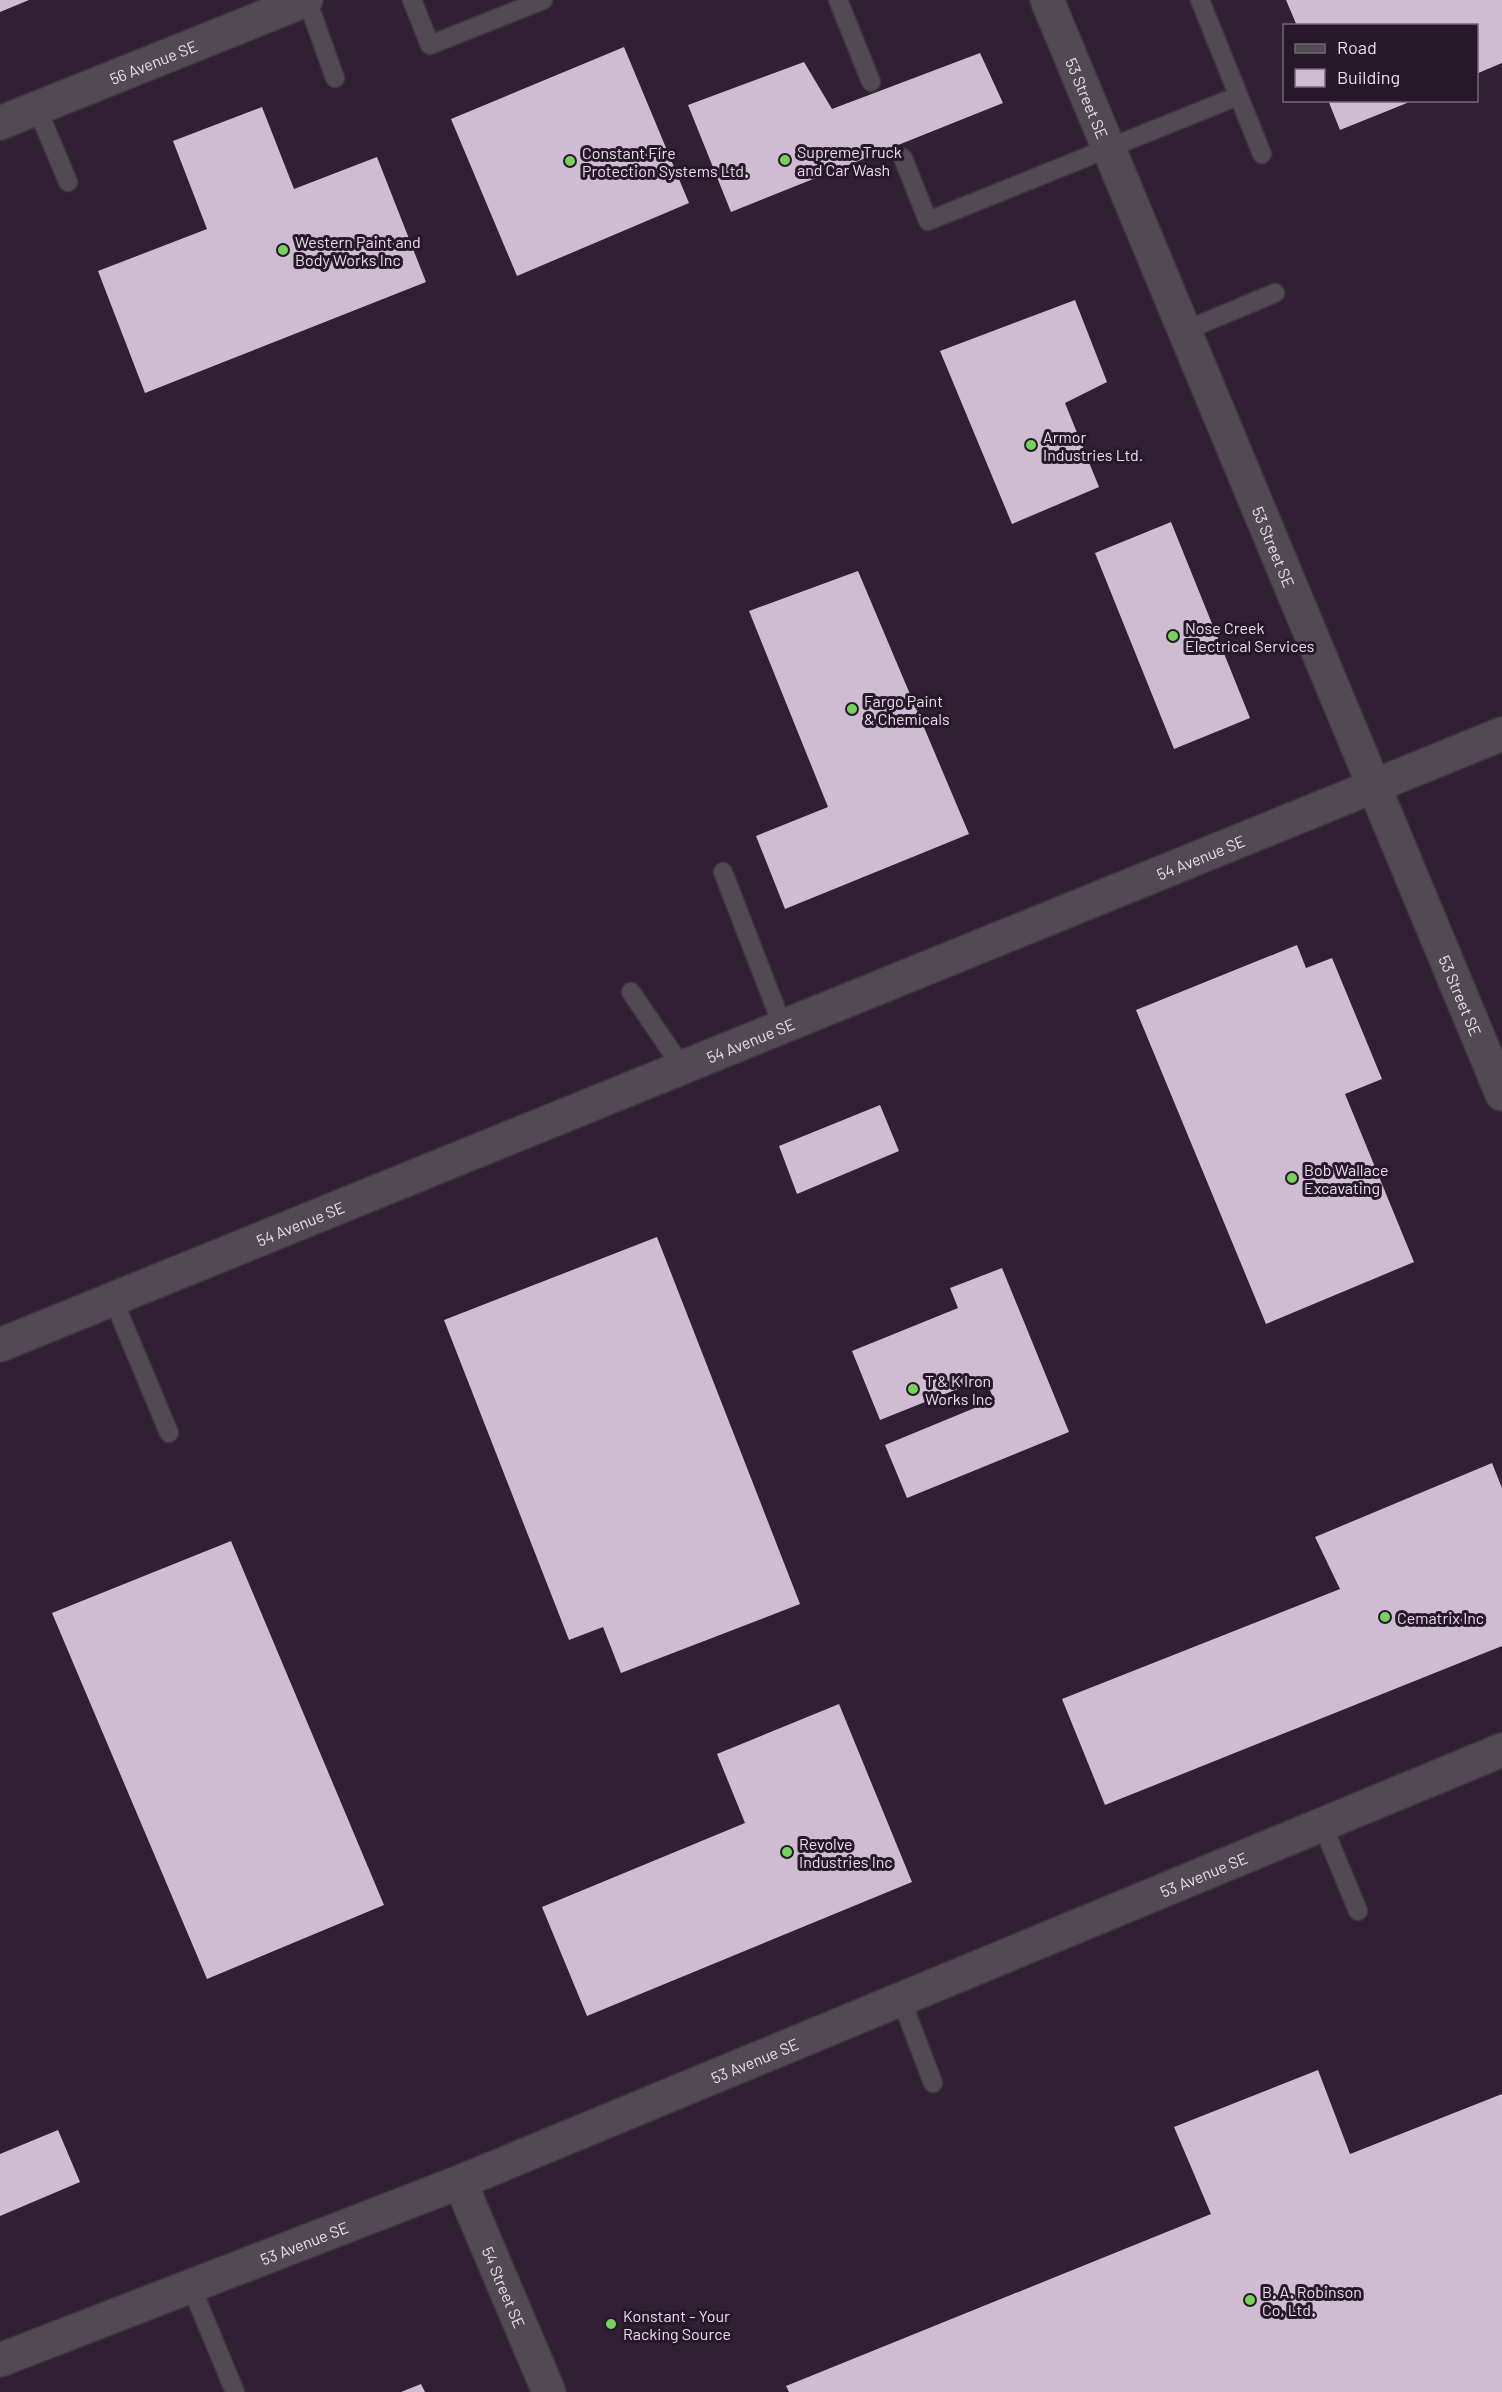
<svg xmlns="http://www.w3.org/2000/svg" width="1502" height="2392" viewBox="0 0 1502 2392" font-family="Barlow,sans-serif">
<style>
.built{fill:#311f34;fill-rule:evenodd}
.building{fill:#cfbcd2}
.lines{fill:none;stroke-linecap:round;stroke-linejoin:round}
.service-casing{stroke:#413443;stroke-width:21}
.minor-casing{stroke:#413443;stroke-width:36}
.service{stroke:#514a52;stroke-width:18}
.minor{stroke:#514a52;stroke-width:33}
.poi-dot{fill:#75d25b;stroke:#261828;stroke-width:2}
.labels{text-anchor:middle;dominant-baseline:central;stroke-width:6;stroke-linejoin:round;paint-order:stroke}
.street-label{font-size:16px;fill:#e8dee9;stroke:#261828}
.poi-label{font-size:16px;fill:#e8dee9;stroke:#261828;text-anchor:start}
</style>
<rect width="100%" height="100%" fill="#261828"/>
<path class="built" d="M 0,0 L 1502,0 L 1502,2392 L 0,2392 ZM 1284,26 L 1476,26 L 1476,100 L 1284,100 Z"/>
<path class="building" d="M 0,0 L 29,0 L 0,12 Z
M 1286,0 L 1502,0 L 1502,63 L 1476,74 L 1476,26 L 1297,26 Z
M 624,47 L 689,203 L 517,276 L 451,119 Z
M 980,53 L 1003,103 L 731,212 L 688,105 L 804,62 L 832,109 Z
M 1328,100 L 1412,100 L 1412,101 L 1340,130 Z
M 262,107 L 294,189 L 377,157 L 426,282 L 145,393 L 98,271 L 207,229 L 173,141 Z
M 1075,300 L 1107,382 L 1065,403 L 1099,487 L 1012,524 L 940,351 Z
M 1171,522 L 1250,718 L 1174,749 L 1095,553 Z
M 858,571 L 969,834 L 785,909 L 756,836 L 828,807 L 749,611 Z
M 1297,945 L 1306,968 L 1332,958 L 1382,1079 L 1345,1094 L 1414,1262 L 1266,1324 L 1136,1010 Z
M 880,1105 L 899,1151 L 797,1194 L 779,1146 Z
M 657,1237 L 800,1604 L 621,1673 L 603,1627 L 569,1640 L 444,1320 Z
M 1002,1268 L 1069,1432 L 907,1498 L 885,1445 L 994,1400 L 985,1378 L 880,1420 L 852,1351 L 958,1308 L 950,1288 Z
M 1492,1463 L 1502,1488 L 1502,1646 L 1105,1805 L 1062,1699 L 1340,1589 L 1315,1537 Z
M 231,1541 L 384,1905 L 207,1979 L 52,1613 Z
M 839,1704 L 912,1882 L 587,2016 L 542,1907 L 745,1823 L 717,1754 Z
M 1318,2070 L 1350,2154 L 1502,2094 L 1502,2392 L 789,2392 L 786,2386 L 1211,2214 L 1174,2127 Z
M 58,2130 L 80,2182 L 0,2216 L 0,2154 Z
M 421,2384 L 425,2392 L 401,2392 Z"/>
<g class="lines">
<defs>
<path id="service" d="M 307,0 L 335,78
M 412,0 L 430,45 L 543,0
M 838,0 L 871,82
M 1200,0 L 1262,154
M 37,108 L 68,182
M 903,158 L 928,221 L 1238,96
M 1184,331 L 1275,293
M 723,872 L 783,1027
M 631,992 L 682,1067
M 113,1299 L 169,1433
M 1322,1824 L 1358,1911
M 901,1999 L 933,2083
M 191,2286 L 235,2392"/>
<g id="minor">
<path id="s1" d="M 1047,0 L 1502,1094"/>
<path id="s2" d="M 0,123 L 306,0"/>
<path id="s3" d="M 0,1345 L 1502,734"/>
<path id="s4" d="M 460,2182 L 549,2392"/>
<path id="s5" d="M 0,2360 L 460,2182 L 1502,1750"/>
</g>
</defs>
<use href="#service" class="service-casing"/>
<use href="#minor" class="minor-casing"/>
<use href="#service" class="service"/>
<use href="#minor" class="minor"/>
</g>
<g class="poi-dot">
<circle cx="785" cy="160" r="6"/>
<circle cx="570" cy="161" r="6"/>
<circle cx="283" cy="250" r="6"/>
<circle cx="1031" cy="445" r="6"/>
<circle cx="1173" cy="636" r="6"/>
<circle cx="852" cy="709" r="6"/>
<circle cx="1292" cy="1178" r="6"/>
<circle cx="913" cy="1389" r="6"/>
<circle cx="1385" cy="1617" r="6"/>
<circle cx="787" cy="1852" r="6"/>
<circle cx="1250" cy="2300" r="6"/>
<circle cx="611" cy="2324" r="6"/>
</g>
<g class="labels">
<g class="street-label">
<text stroke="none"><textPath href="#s2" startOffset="165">56 Avenue SE</textPath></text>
<text stroke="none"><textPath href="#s1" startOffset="106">53 Street SE</textPath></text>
<text stroke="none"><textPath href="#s1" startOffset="592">53 Street SE</textPath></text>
<text stroke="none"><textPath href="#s3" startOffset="1296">54 Avenue SE</textPath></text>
<text stroke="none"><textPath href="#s1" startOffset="1078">53 Street SE</textPath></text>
<text stroke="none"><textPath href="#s3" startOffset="810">54 Avenue SE</textPath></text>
<text stroke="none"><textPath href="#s3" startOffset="324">54 Avenue SE</textPath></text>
<text stroke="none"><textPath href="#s5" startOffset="1298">53 Avenue SE</textPath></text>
<text stroke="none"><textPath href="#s5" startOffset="812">53 Avenue SE</textPath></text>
<text stroke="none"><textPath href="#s5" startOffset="326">53 Avenue SE</textPath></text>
<text stroke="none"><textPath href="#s4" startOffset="114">54 Street SE</textPath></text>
</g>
<g class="poi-label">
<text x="797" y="151">Supreme Truck<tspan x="797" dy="18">and Car Wash</tspan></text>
<text x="582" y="152">Constant Fire<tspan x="582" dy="18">Protection Systems Ltd.</tspan></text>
<text x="295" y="241">Western Paint and<tspan x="295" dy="18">Body Works Inc</tspan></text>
<text x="1043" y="436">Armor<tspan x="1043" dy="18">Industries Ltd.</tspan></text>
<text x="1185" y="627">Nose Creek<tspan x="1185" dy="18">Electrical Services</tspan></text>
<text x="864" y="700">Fargo Paint<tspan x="864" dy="18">&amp; Chemicals</tspan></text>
<text x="1304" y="1169">Bob Wallace<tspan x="1304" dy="18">Excavating</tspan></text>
<text x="925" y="1380">T &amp; K Iron<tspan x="925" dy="18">Works Inc</tspan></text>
<text x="1397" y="1617">Cematrix Inc</text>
<text x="799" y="1843">Revolve<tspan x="799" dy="18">Industries Inc</tspan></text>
<text x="1262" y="2291">B. A. Robinson<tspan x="1262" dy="18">Co, Ltd.</tspan></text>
<text x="623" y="2315">Konstant - Your<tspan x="623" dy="18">Racking Source</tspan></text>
</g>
</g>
<rect x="1283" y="24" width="195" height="78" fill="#261828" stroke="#746775" stroke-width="1.5"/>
<rect x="1295" y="44" width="30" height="9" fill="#514a52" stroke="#746775" stroke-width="1.5"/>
<text x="1337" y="54" font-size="18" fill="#e8dee9">Road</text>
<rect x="1295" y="69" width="30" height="18" fill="#cfbcd2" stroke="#746775" stroke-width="1.5"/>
<text x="1337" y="84" font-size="18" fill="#e8dee9">Building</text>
</svg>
